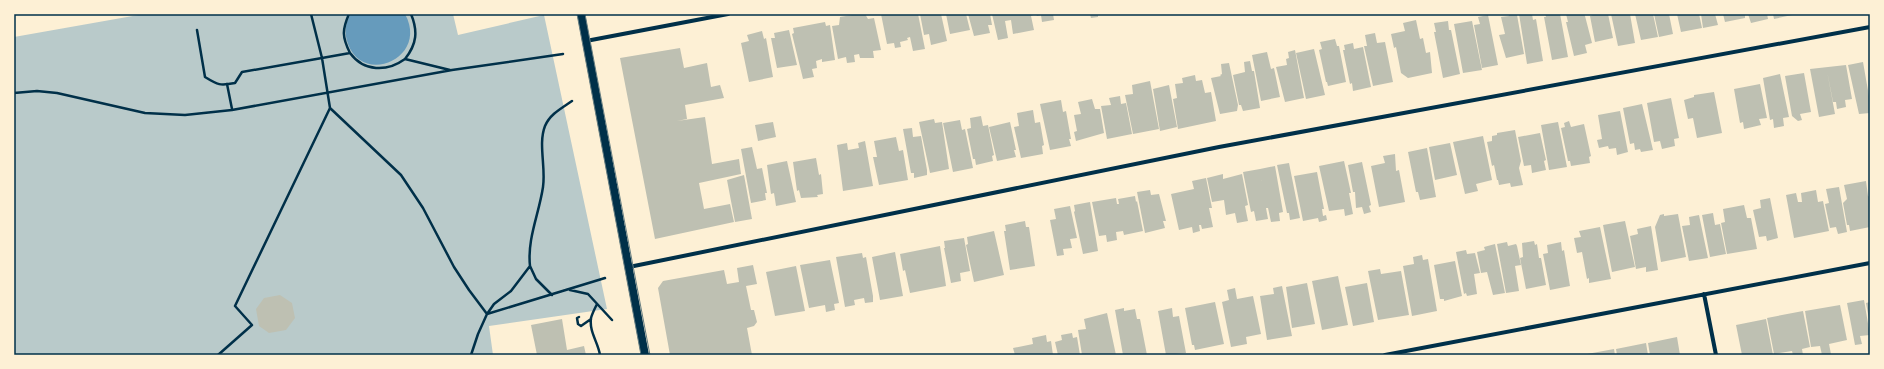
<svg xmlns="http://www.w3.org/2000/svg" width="1884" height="369" viewBox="0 0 1884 369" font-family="Jost,sans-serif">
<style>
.green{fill:#b9caca}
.water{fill:#669bbc}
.building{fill:#bec0b2}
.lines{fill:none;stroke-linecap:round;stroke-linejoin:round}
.path{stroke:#003049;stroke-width:2.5}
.minor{stroke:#003049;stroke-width:4}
.secondary{stroke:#003049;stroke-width:8}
.tram{stroke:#657d81;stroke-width:1}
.neatline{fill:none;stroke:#003049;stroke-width:1.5}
</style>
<rect width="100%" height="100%" fill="#fdf0d5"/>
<path class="green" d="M 144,14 L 453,14 L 458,35 L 544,15 L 607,309 L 489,326 L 493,355 L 14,355 L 14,37 Z"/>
<path class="water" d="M 351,14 L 405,14 C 429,58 363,86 348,44 C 344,33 345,23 351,14 Z"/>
<path class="building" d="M 858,14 L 865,14 L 868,19 L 874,18 L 881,50 L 873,51 L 874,58 L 860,58 L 859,54 L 854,55 L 855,62 L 847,63 L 846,57 L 838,59 L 832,26 L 839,25 L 840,17 Z
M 881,14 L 918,14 L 925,49 L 913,51 L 910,37 L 907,38 L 908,40 L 900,42 L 901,47 L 895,48 L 894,43 L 887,44 Z
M 920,14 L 941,14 L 947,41 L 931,45 L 929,34 L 924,35 Z
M 946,14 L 966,14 L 970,30 L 950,34 Z
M 968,14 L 990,14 L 992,25 L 988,25 L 990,33 L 974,36 Z
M 992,14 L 1036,14 L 1031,16 L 1034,30 L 1013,34 L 1011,20 L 1005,21 L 1008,38 L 998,40 Z
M 1036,14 L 1053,14 L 1054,20 L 1042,22 L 1041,15 L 1037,16 Z
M 1090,14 L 1098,14 L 1098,17 L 1091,18 Z
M 1508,14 L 1517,15 L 1524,54 L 1506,58 L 1499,35 L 1505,34 L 1501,17 L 1509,16 Z
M 1519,14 L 1532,14 L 1533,20 L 1536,19 L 1543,61 L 1527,64 Z
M 1545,14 L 1560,14 L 1568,57 L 1552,60 L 1544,17 L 1546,17 Z
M 1566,14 L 1584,14 L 1585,16 L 1592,43 L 1585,45 L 1587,53 L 1574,56 L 1566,22 L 1568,22 Z
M 1593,14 L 1608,14 L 1613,38 L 1595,42 L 1590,16 L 1593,15 Z
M 1611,14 L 1630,14 L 1635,43 L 1618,46 Z
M 1635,14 L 1653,14 L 1658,37 L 1641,40 Z
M 1654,14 L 1669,14 L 1673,34 L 1659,37 Z
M 1677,14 L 1699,14 L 1702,28 L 1681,32 Z
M 1701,14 L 1715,14 L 1718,25 L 1703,28 Z
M 1723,14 L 1745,14 L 1745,18 L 1725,22 Z
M 1748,14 L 1767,14 L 1768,19 L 1751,23 Z
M 1773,14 L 1792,14 L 1792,15 L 1774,19 Z
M 1488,15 L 1498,65 L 1482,68 L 1474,25 L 1480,24 L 1478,17 Z
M 1416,20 L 1420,39 L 1423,38 L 1426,53 L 1430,52 L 1432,73 L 1408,78 L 1401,73 L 1396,47 L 1394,48 L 1391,34 L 1405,31 L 1403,23 Z
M 1448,21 L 1449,30 L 1451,30 L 1460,74 L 1443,78 L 1434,32 L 1436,32 L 1434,23 Z
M 1472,21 L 1482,70 L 1463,73 L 1454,24 Z
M 825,22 L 826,26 L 830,25 L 835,60 L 822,62 L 822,59 L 816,61 L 817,68 L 812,69 L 814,77 L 803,79 L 792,34 L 794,33 L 793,28 Z
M 789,30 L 797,65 L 777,68 L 771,38 L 775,38 L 774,33 Z
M 762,31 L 764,39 L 766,38 L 773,77 L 749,82 L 741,43 L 749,41 L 747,35 Z
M 1375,33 L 1377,43 L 1385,42 L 1393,82 L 1373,86 L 1364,46 L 1367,46 L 1365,35 Z
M 1335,39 L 1337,46 L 1339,46 L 1346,82 L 1328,86 L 1327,82 L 1326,82 L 1319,50 L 1322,49 L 1320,42 Z
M 1353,43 L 1354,49 L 1363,47 L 1371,87 L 1353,91 L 1352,83 L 1350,84 L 1343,50 L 1345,50 L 1344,45 Z
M 680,48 L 684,68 L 707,63 L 711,87 L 720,85 L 724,98 L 685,105 L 687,119 L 677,121 L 705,117 L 712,164 L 739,159 L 741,174 L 699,183 L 704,209 L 730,204 L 734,222 L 655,239 L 620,58 Z
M 1314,49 L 1325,95 L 1306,99 L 1296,53 Z
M 1295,50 L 1304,98 L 1285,102 L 1276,67 L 1287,65 L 1286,59 L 1289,58 L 1288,52 Z
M 1267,52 L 1271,69 L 1274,68 L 1280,97 L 1261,101 L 1252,55 Z
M 1250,61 L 1252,71 L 1254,71 L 1260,108 L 1243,111 L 1241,105 L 1239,105 L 1233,75 L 1245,72 L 1244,62 Z
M 1863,62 L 1870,102 L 1870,113 L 1859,114 L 1848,65 Z
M 1229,63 L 1238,105 L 1237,111 L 1220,114 L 1211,78 L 1221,76 L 1220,75 L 1222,74 L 1221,64 Z
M 1846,65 L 1852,99 L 1845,100 L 1846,107 L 1837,109 L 1836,102 L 1833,102 L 1827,71 L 1835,114 L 1819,117 L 1810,69 Z
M 1804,73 L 1811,112 L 1800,114 L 1802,120 L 1798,121 L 1792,116 L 1785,76 Z
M 1780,74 L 1789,117 L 1783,118 L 1784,126 L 1774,128 L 1773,119 L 1770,120 L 1763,78 Z
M 1195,75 L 1196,81 L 1202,80 L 1205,93 L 1211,92 L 1216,121 L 1178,129 L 1173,99 L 1177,98 L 1175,84 L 1183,83 L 1182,78 Z
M 1150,81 L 1159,129 L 1133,134 L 1125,95 L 1133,94 L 1132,85 Z
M 1760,84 L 1767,118 L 1759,119 L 1761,125 L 1744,129 L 1743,122 L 1740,123 L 1734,89 Z
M 1169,85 L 1177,127 L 1160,131 L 1153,89 Z
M 1714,92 L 1722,133 L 1697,138 L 1693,118 L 1688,119 L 1684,100 L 1694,97 L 1694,95 Z
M 1120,96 L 1121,104 L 1126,103 L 1132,134 L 1107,139 L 1101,106 L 1111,105 L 1109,98 Z
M 1671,98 L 1679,138 L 1674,139 L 1675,146 L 1662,149 L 1660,141 L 1654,142 L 1647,103 Z
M 1092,99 L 1095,109 L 1100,109 L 1104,133 L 1076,141 L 1074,132 L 1077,131 L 1074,115 L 1081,114 L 1078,102 Z
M 1061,100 L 1063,112 L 1066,111 L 1071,139 L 1069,139 L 1071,146 L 1050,150 L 1040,104 Z
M 1642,104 L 1653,150 L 1641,152 L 1640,149 L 1635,150 L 1634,143 L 1630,144 L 1623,108 Z
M 1033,110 L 1035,123 L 1040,122 L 1044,145 L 1042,146 L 1043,154 L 1021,158 L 1014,127 L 1019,126 L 1017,113 Z
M 1620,111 L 1628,152 L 1617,155 L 1616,148 L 1609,149 L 1608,146 L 1599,148 L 1597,140 L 1602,139 L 1598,115 Z
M 981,116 L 983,126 L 988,125 L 994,155 L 992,156 L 993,161 L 976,165 L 975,159 L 973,159 L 967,129 L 971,128 L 970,118 Z
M 934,119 L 935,123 L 942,122 L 949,169 L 930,173 L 919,122 Z
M 960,120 L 962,130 L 965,129 L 973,168 L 953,172 L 943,123 Z
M 1569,121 L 1571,127 L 1584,124 L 1591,156 L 1589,157 L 1590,163 L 1571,166 L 1570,161 L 1568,161 L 1561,128 L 1565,127 L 1564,123 Z
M 773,122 L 776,137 L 758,141 L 755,125 Z
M 1010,122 L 1016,150 L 1014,150 L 1016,157 L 997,161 L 989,127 Z
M 1558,122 L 1567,167 L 1549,170 L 1541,125 Z
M 912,128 L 913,137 L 921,136 L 927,170 L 927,175 L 914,178 L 914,173 L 911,173 L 903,129 Z
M 1515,130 L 1521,161 L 1519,168 L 1523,185 L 1511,187 L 1510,183 L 1499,185 L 1498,180 L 1497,180 L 1494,165 L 1492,166 L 1487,142 L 1492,141 L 1492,136 L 1497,135 L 1497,133 Z
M 1540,133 L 1546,160 L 1544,161 L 1546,170 L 1532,173 L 1531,165 L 1524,166 L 1518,137 Z
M 1483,136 L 1492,180 L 1476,184 L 1478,191 L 1465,194 L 1453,142 Z
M 896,137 L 899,151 L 903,150 L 908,180 L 879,185 L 873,157 L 877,157 L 874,141 Z
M 865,141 L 873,186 L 843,191 L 837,145 L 847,143 L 848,150 L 859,148 L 858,143 Z
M 1450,143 L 1457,175 L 1435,180 L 1429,147 Z
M 752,147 L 757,169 L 762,168 L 767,193 L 765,193 L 766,200 L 751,203 L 741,149 Z
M 1427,148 L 1436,197 L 1420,200 L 1418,192 L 1416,192 L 1408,152 Z
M 1395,154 L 1396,171 L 1399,170 L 1405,202 L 1379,207 L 1371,166 L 1385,163 L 1383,156 Z
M 816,158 L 819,175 L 821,174 L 823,194 L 817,195 L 818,197 L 801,198 L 799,190 L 797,191 L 793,162 Z
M 787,161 L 796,202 L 776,206 L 774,193 L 771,194 L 767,165 Z
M 1344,161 L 1351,193 L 1349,193 L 1353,214 L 1345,216 L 1344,209 L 1329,211 L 1319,166 Z
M 1362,162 L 1371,205 L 1369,206 L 1371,212 L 1364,214 L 1362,207 L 1356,208 L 1355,192 L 1353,192 L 1348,165 Z
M 1289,163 L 1300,218 L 1290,220 L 1289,213 L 1287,213 L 1277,165 Z
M 1275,166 L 1283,212 L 1279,213 L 1280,221 L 1271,222 L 1268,208 L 1266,208 L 1268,219 L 1256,221 L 1254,211 L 1251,212 L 1243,172 L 1260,169 L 1262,181 L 1260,169 Z
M 1317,172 L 1324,209 L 1322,209 L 1323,216 L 1326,215 L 1327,220 L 1319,222 L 1318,218 L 1303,221 L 1294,176 Z
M 1223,174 L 1223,179 L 1242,174 L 1248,205 L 1245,206 L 1248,221 L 1237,223 L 1235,213 L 1226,215 L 1224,200 L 1212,202 L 1207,178 Z
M 744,175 L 752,219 L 735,222 L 727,180 Z
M 1206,178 L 1212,208 L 1209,208 L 1213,227 L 1202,229 L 1201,225 L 1199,225 L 1200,231 L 1193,233 L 1192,227 L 1179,230 L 1171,194 L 1194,189 L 1192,181 Z
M 1866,181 L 1868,196 L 1870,197 L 1870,227 L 1850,231 L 1849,225 L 1847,225 L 1843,203 L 1847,199 L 1844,185 Z
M 1839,187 L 1847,232 L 1838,234 L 1836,227 L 1830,228 L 1825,204 L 1829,203 L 1826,189 Z
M 1150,190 L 1151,195 L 1159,194 L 1166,221 L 1163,221 L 1165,228 L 1145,233 L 1137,192 Z
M 1816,190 L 1818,202 L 1823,201 L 1829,231 L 1794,238 L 1786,195 L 1796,193 L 1798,202 L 1802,202 L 1801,193 Z
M 1135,196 L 1136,202 L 1137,201 L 1143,231 L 1124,235 L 1123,231 L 1116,232 L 1117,240 L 1107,242 L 1106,235 L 1099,236 L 1092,202 L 1116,198 L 1117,204 L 1119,204 L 1118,199 Z
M 1770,198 L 1778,238 L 1767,241 L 1766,236 L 1759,237 L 1753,210 L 1761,208 L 1760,200 Z
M 1090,202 L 1098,251 L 1083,254 L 1074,212 L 1075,211 L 1074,205 Z
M 1744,205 L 1747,218 L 1751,218 L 1757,249 L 1727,254 L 1721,223 L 1725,222 L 1723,209 Z
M 1070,206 L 1077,238 L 1070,239 L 1072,248 L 1063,249 L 1064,255 L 1057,256 L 1050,220 L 1056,219 L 1054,209 Z
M 1713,213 L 1715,225 L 1720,224 L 1726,254 L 1710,257 L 1702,215 Z
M 1664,214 L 1664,216 L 1678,214 L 1686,257 L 1661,262 L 1655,227 L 1660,215 Z
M 1699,215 L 1708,258 L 1689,261 L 1682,226 L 1690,225 L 1689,217 Z
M 1025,221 L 1026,227 L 1029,227 L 1035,266 L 1010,270 L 1004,231 L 1006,231 L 1005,225 Z
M 1625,221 L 1635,267 L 1612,272 L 1603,225 Z
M 1651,226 L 1658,270 L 1646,272 L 1646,267 L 1636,269 L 1630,236 L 1638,234 L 1637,229 Z
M 1600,227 L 1611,279 L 1589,283 L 1589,278 L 1587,279 L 1582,252 L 1577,253 L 1574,238 L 1581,237 L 1579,231 Z
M 994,231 L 1004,275 L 974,282 L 966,245 L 968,244 L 967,237 Z
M 964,238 L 970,271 L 960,273 L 961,281 L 951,283 L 944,248 L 945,248 L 944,241 Z
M 1534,241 L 1535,245 L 1537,244 L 1539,258 L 1541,258 L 1546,285 L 1526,289 L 1520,258 L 1523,257 L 1522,243 Z
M 1507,242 L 1508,246 L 1516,244 L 1517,246 L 1521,265 L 1515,266 L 1519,291 L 1506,293 L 1497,244 Z
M 1561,242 L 1562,251 L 1564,250 L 1570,286 L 1550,290 L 1543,254 L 1548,253 L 1547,245 Z
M 1495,244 L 1505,293 L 1493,295 L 1487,272 L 1481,273 L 1477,252 L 1485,250 L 1484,247 Z
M 940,246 L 946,286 L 910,293 L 905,270 L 903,271 L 900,254 Z
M 1466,250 L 1467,254 L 1475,253 L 1480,273 L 1474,274 L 1477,294 L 1467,296 L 1466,293 L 1464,294 L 1456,252 Z
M 895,252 L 903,296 L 880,300 L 872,257 Z
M 862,253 L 863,258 L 866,257 L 873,296 L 873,302 L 865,303 L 864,298 L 854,300 L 855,305 L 845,307 L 836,257 Z
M 1422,255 L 1423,260 L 1428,259 L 1437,311 L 1412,316 L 1403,266 L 1414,264 L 1413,257 Z
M 830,260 L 839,303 L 834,304 L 835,310 L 826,312 L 825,305 L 809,308 L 800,265 Z
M 1455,261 L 1462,296 L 1444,301 L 1444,299 L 1440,299 L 1434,265 Z
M 753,265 L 757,284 L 746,286 L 751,310 L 754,310 L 757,322 L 754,326 L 747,328 L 752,355 L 670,355 L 658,288 L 663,281 L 724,270 L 727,284 L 739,282 L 737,268 Z
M 796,266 L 805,311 L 775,316 L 766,272 Z
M 1380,269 L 1381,274 L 1401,271 L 1409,315 L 1378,320 L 1368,271 Z
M 1338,276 L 1348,325 L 1322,330 L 1312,281 Z
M 1307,283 L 1315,324 L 1292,328 L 1286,287 Z
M 1367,283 L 1374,322 L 1353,326 L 1345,287 Z
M 1282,286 L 1292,336 L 1267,340 L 1260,296 L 1274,294 L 1273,288 Z
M 1235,288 L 1237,299 L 1253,296 L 1261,334 L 1246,337 L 1247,344 L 1231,347 L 1222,302 L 1229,300 L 1227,290 Z
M 280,295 L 292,303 L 295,318 L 286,330 L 269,333 L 259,326 L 256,309 L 264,298 Z
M 1864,300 L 1870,335 L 1860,336 L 1862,344 L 1855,345 L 1847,303 Z
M 1215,302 L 1224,344 L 1195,350 L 1194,345 L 1192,345 L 1185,308 Z
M 1870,302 L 1870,319 L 1869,319 L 1866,303 Z
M 1840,305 L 1847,340 L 1829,344 L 1831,354 L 1822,355 L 1820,346 L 1811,347 L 1805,311 Z
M 1124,308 L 1124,311 L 1135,309 L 1137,319 L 1140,319 L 1147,355 L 1123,355 L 1115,310 Z
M 1172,308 L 1173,317 L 1179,316 L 1186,353 L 1166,355 L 1158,311 Z
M 1803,311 L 1810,347 L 1802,349 L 1803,355 L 1793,355 L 1792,351 L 1774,354 L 1767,318 Z
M 1107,313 L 1116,355 L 1082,355 L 1078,330 L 1086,329 L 1084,319 Z
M 562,319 L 567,350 L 584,346 L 586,355 L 537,355 L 531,325 Z
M 1766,319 L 1773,355 L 1742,355 L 1736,325 Z
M 1072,333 L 1073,338 L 1077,337 L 1080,355 L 1058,355 L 1055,342 L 1062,340 L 1061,335 Z
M 1046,335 L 1047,342 L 1051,341 L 1053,355 L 1015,355 L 1013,348 L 1033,344 L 1032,338 Z
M 1677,337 L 1680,355 L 1650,355 L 1648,343 Z
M 1646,343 L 1648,355 L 1617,355 L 1616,349 Z
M 1614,349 L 1615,355 L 1587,355 L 1587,354 Z"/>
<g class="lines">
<path class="path" d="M 349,14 C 342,30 342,37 350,53
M 197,30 L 205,77 C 218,85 220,86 235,83 L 242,72 L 322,58 L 311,14
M 405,59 C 417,44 418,31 411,14
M 227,84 L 232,109
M 14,93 L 37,91 L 57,93 L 145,113 L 185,115 L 232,110 L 452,70 L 563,54
M 330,108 L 401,175 L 423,208 L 454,267 L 469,290 L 487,314 L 494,304 L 511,291 L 530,266 C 527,239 539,214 543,187 C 546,167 538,144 545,126 C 550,114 562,108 572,101
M 530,266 L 536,279 L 552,295
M 570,290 L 588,294 L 612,320
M 597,304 C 595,308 592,314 591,318 C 589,332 598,342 600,355
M 579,317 L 577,318 L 578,324 L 581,326 L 591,319
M 218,355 L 252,325 L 235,306 L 330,108 L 322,58 L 350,53 C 364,72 387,72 405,59 L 450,70
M 471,355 L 478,334 L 487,314 L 605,278"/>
<path class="minor" d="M 586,41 L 728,14
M 629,267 L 1219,147 L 1870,27
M 1704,294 L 1716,355
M 1385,355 L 1870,263"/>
<path class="secondary" d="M 581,14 L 645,355"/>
<path class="tram" d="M 577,14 L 641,355
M 585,14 L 650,355"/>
</g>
<rect width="1884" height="369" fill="none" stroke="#fdf0d5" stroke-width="30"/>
<rect x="15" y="15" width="1854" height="339" class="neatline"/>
</svg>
